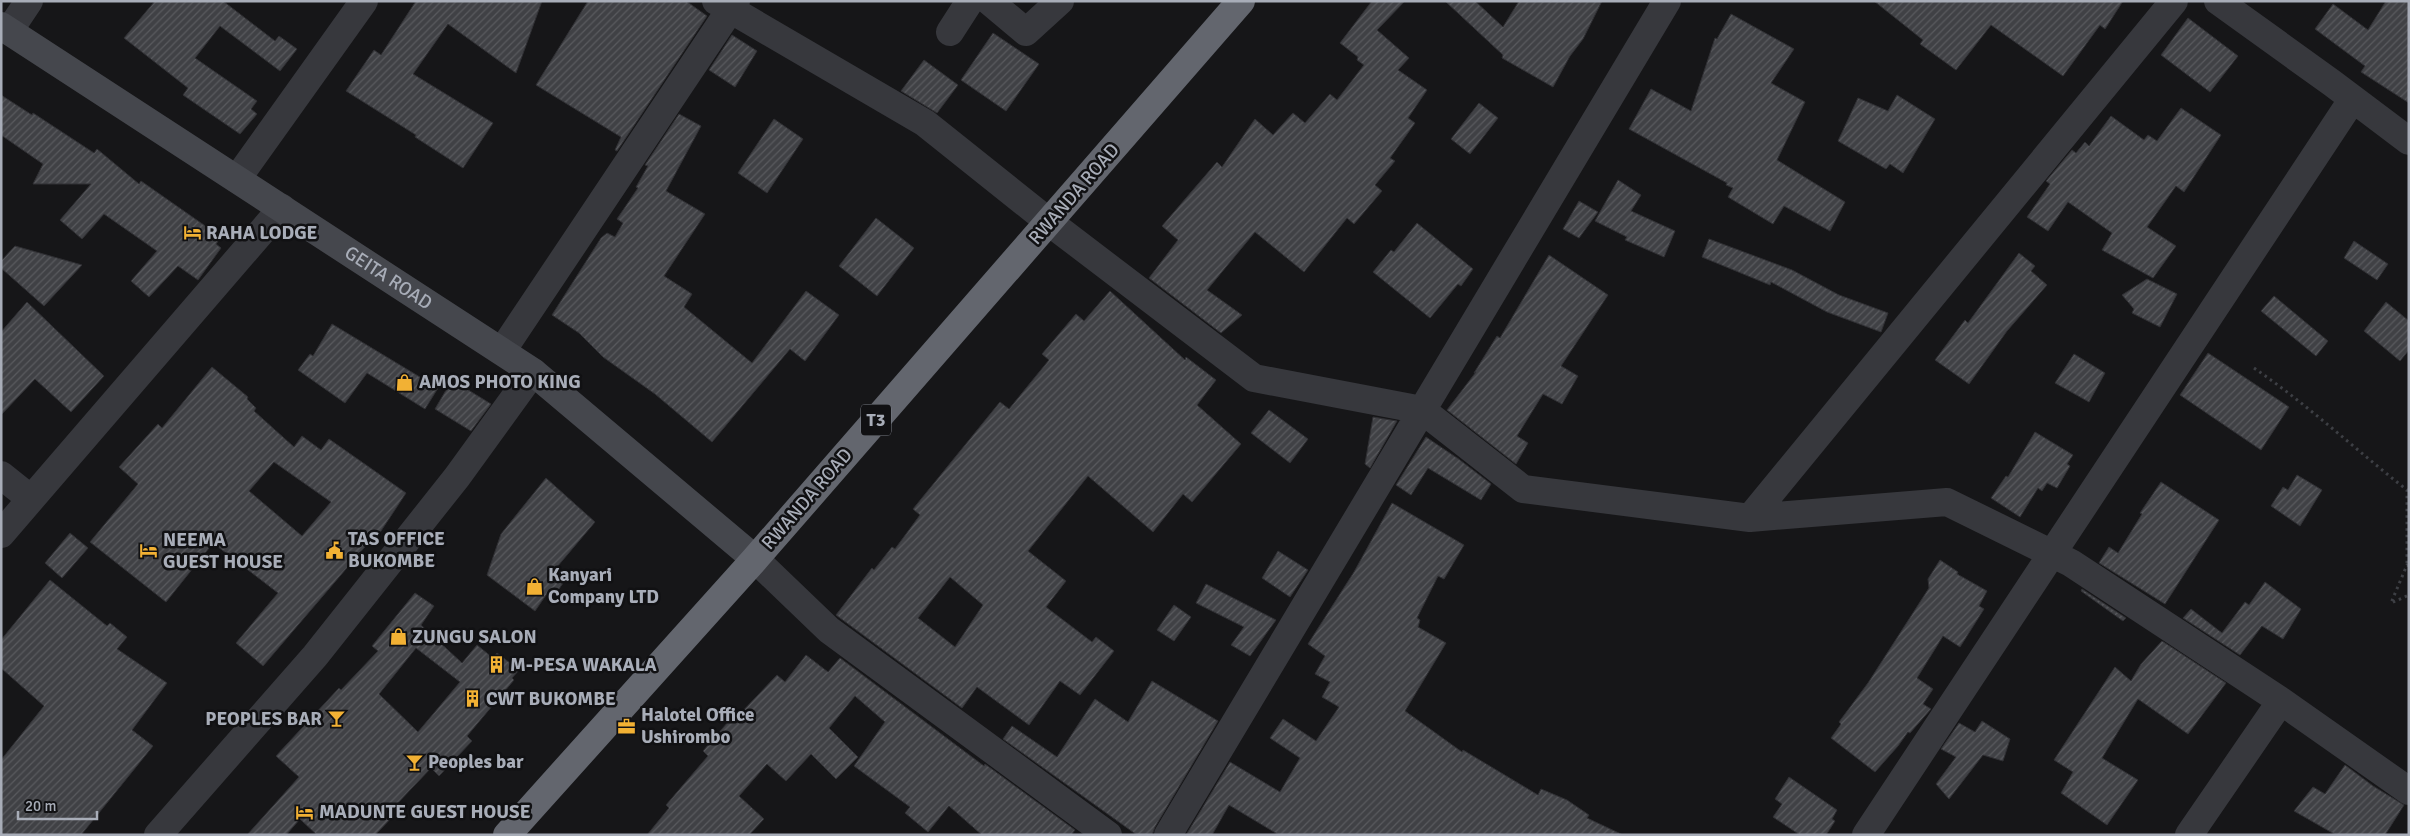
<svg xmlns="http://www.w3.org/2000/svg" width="2410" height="836" viewBox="0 0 2410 836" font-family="Signika,sans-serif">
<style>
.building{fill:url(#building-hatch);stroke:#303034;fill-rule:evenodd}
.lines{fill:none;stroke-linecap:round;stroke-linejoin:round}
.path{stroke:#3d3f44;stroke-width:3;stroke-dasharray:2.5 4;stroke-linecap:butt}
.street{stroke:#37383d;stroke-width:28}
.secondary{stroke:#45474d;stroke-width:28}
.highway{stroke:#63666e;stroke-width:28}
.labels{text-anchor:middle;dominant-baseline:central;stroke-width:5;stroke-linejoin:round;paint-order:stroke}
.shield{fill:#111113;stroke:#7b7e86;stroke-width:1}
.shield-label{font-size:18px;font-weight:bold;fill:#a8adb8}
.street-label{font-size:19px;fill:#a8adb8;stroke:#111113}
.poi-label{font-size:19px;font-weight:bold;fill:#a8adb8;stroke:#111113;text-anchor:start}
</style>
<defs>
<pattern id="building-hatch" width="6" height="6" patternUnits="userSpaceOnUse" patternTransform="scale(1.25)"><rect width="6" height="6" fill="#404145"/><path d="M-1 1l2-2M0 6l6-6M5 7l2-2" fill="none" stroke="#595a5e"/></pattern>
</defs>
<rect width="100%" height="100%" fill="#161618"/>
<path class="building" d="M 155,1 L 223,1 L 275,41 L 279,36 L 297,49 L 280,71 L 220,26 L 195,58 L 257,101 L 251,109 L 257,114 L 240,134 L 183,95 L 188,88 L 124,38 Z
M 416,1 L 542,1 L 516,73 L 448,24 L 413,74 L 493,123 L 463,168 L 415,137 L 416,135 L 346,91 L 374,50 L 381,55 Z
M 588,1 L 686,1 L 707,16 L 617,151 L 615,150 L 621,137 L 536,85 Z
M 1372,1 L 1405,1 L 1377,30 L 1409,58 L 1398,70 L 1427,90 L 1408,118 L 1415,123 L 1390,158 L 1395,161 L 1375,185 L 1382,191 L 1354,224 L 1347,218 L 1304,272 L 1255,232 L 1207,290 L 1242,315 L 1221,333 L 1149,278 L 1178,240 L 1162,226 L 1217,162 L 1222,167 L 1255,119 L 1273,135 L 1293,113 L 1305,123 L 1330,94 L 1337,100 L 1364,65 L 1357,60 L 1358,57 L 1340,43 Z
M 1445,1 L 1475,1 L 1503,27 L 1519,1 L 1602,1 L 1583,39 L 1570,56 L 1553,87 L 1502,58 L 1503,55 Z
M 1874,1 L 2123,1 L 2105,29 L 2100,25 L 2063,76 L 1991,25 L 1956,70 L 1920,44 L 1923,40 Z
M 2386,1 L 2409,1 L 2409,103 L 2361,72 L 2365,66 L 2315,29 L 2333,4 L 2368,30 Z
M 1731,14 L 1794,49 L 1771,83 L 1805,102 L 1777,160 L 1845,202 L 1830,231 L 1784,206 L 1773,224 L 1728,197 L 1733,188 L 1726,185 L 1727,183 L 1629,129 L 1651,89 L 1691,111 L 1715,38 L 1717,39 Z
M 2188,18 L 2238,56 L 2210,92 L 2161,55 Z
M 993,33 L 1039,64 L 1006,111 L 961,80 Z
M 732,35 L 757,51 L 735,87 L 709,70 Z
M 924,60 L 958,85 L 937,113 L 901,91 Z
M 1,95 L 32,115 L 33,113 L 94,153 L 97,149 L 139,184 L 141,181 L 221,237 L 216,244 L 221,248 L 198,280 L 178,266 L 149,297 L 131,281 L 157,251 L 104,214 L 82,239 L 60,220 L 91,184 L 33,184 L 43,164 L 1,135 Z
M 1897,95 L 1935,119 L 1903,173 L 1890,164 L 1886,169 L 1838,141 L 1858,98 L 1888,111 Z
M 1479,103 L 1498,118 L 1470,154 L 1451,139 Z
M 2181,108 L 2221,135 L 2184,192 L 2176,186 L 2147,227 L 2176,246 L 2153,278 L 2102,250 L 2112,233 L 2068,202 L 2048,231 L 2027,217 L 2050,184 L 2046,181 L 2072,150 L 2076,153 L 2085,142 L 2089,146 L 2111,116 L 2144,140 L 2148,135 L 2157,141 Z
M 679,114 L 701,126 L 666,191 L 705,214 L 664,276 L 692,294 L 684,307 L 752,363 L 806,291 L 839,315 L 805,361 L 790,349 L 712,442 L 655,394 L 603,357 L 579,333 L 552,315 L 601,238 L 607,233 L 615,237 L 623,223 L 617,219 L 638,188 L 636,187 L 648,166 L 645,165 Z
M 774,119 L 803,139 L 767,193 L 738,173 Z
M 1618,180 L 1641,195 L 1631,211 L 1675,231 L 1664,257 L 1625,240 L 1627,237 L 1595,221 Z
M 1579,201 L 1598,212 L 1579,238 L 1563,229 Z
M 876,218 L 914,248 L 877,296 L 839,266 Z
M 1417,223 L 1473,269 L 1461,286 L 1458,284 L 1430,318 L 1373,272 L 1391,250 L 1394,252 Z
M 1709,239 L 1792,270 L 1839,295 L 1888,313 L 1881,332 L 1827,312 L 1771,282 L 1770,285 L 1702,257 Z
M 2354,241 L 2388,264 L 2377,280 L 2344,258 Z
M 15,246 L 82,265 L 44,306 L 1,268 L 1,261 Z
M 2019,253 L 2035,266 L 2031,271 L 2047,285 L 2007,331 L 1969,384 L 1935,360 L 1965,320 L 1968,323 Z
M 1549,255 L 1608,295 L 1561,366 L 1578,376 L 1562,404 L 1543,394 L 1517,436 L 1528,443 L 1516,464 L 1447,410 L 1476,372 L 1474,373 L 1497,336 L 1500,338 Z
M 2147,279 L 2177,294 L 2160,327 L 2132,313 L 2134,309 L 2122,295 Z
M 1110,291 L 1185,360 L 1186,357 L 1216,380 L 1197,405 L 1241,444 L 1192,502 L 1183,494 L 1153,532 L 1088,476 L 1028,551 L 1066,581 L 1046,607 L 1092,642 L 1096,637 L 1114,651 L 1080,695 L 1060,681 L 1029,725 L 977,687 L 962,708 L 836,615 L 872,568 L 874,570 L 892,547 L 895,549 L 920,515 L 913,509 L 1000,402 L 1009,409 L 1049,360 L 1042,354 L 1076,314 L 1084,321 ZM 950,577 L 983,605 L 955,647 L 918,618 Z
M 2274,296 L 2328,341 L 2316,356 L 2261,311 Z
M 27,302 L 104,376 L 71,412 L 35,379 L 1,415 L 1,332 Z
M 2386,302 L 2409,321 L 2409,350 L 2400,361 L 2364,331 Z
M 332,324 L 438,388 L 425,409 L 367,373 L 345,403 L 298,370 L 310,354 L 313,356 Z
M 2208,353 L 2289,407 L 2261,450 L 2180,395 Z
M 2074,354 L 2105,373 L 2089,402 L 2055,383 Z
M 212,367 L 248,397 L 247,399 L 256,408 L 254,411 L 294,447 L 302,436 L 321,450 L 329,439 L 406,493 L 377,537 L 375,535 L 263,666 L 236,643 L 278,593 L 213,543 L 166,602 L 90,542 L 138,484 L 119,467 L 158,424 L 162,428 ZM 274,462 L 331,502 L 302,536 L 249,491 Z
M 452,380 L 491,404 L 471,431 L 435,409 Z
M 1269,410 L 1308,439 L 1290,463 L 1251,433 Z
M 1373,417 L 1397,421 L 1370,468 L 1365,464 Z
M 2035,432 L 2073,455 L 2067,464 L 2070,466 L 2057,488 L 2047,483 L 2042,491 L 2038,488 L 2020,517 L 1991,498 L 2006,476 L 2008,477 Z
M 1426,437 L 1457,458 L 1456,457 L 1491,484 L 1481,500 L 1428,468 L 1411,495 L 1396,485 Z
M 2297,475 L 2322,490 L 2300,526 L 2271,506 L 2283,487 L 2288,490 Z
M 546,478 L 595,522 L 551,574 L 563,583 L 552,599 L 546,595 L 535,611 L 487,575 L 501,534 Z
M 2161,482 L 2219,520 L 2165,604 L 2099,563 L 2109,547 L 2118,553 L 2142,514 L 2140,513 Z
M 1392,503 L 1464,545 L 1444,579 L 1438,576 L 1417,618 L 1420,620 L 1418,627 L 1446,643 L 1405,711 L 1462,752 L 1463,750 L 1538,795 L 1541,789 L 1567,800 L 1589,815 L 1587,818 L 1623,835 L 1279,835 L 1229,805 L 1212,835 L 1186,835 L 1230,762 L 1280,792 L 1300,758 L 1270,738 L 1283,719 L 1316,741 L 1339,707 L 1322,697 L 1330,682 L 1315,674 L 1325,656 L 1308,644 L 1354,572 Z
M 70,533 L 88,548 L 62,578 L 45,563 Z
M 1278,551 L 1308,570 L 1290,597 L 1262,578 Z
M 1940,560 L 1958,572 L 1957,574 L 1987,591 L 1979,606 L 1984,609 L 1960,647 L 1943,636 L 1917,678 L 1933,689 L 1923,704 L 1931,709 L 1910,733 L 1908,732 L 1898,746 L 1875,772 L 1831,738 L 1841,724 L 1839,722 L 1868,683 L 1929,588 L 1928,579 Z
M 50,580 L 107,626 L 110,623 L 127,637 L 117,649 L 167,683 L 132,730 L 153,746 L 81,835 L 1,835 L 1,760 L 44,706 L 1,668 L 1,640 Z
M 2265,582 L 2301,609 L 2283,639 L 2262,626 L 2240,655 L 2183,618 L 2191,609 L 2222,633 L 2245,602 L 2249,605 Z
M 1206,584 L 1276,620 L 1250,656 L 1231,645 L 1244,627 L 1196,603 Z
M 2082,589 L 2126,618 L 2123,621 L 2081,591 Z
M 415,593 L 434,606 L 421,625 L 462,663 L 477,645 L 493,658 L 497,653 L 519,670 L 512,678 L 514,680 L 467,736 L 472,741 L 439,776 L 431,768 L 393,808 L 397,812 L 375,835 L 317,835 L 300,819 L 286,835 L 247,835 L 299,777 L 276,756 L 339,688 L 341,690 L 378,651 L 372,646 ZM 416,648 L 460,682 L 418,732 L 379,694 Z
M 1174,605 L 1191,617 L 1174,641 L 1157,630 Z
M 2162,641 L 2226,683 L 2188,734 L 2138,699 L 2102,758 L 2138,780 L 2107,825 L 2061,793 L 2073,772 L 2054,760 L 2115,667 L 2131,681 L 2141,664 Z
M 806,655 L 828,672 L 840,658 L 984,766 L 985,764 L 1075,830 L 1071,835 L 982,835 L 949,806 L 928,832 L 905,813 L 910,807 L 854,766 L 885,722 L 855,696 L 829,728 L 858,757 L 836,779 L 811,754 L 786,781 L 767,764 L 739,796 L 764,819 L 749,835 L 647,835 L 669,808 L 666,805 L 708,756 L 703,751 L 735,714 L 738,716 L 777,675 L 785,682 Z
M 1152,681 L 1218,721 L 1155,827 L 1152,835 L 1137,835 L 1003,739 L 1012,726 L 1057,757 L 1095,699 L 1128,722 Z
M 1982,721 L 2010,739 L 2003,761 L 1983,755 L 1949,799 L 1936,784 L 1956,757 L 1941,749 L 1959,723 L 1975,732 Z
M 2345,765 L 2373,786 L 2404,805 L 2385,835 L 2336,835 L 2294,811 L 2313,787 L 2325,794 Z
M 1789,777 L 1837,810 L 1832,819 L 1835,821 L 1826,835 L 1800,835 L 1773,817 L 1782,804 L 1775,799 Z"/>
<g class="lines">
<path class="path" d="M 2254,368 C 2308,405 2356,450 2407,490 L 2407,565
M 2409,566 L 2407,565 L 2391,603 L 2409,595"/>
<path class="street" d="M 716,1 L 925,123 L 1049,222 L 1254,378 L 1422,410 L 1523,489 L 1750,518 L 1947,502 L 2071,563 L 2281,701 L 2409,791
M 989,1 L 1026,32 L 1060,1
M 2218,1 L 2332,83 L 2409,141
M 9,31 L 29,1
M 950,32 L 970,1
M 237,179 L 364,1
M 502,351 L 736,1
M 1,475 L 31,499
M 1750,518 L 2174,1
M 1,534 L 282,208
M 755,559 L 829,630 L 1108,835
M 158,835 L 315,656 L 457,477 L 533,372
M 1168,835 L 1667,1
M 1866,835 L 2352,100
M 2189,835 L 2281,701"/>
<path class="secondary" id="s1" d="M 1,26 L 533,372 L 755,559"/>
<path class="highway" d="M 507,835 L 755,559 L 1241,1"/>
</g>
<defs>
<symbol id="hotel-bare" viewBox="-9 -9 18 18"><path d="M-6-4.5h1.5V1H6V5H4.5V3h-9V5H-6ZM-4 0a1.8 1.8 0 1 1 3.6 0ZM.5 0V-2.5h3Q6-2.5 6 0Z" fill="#f2b134" stroke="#111113" stroke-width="2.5" paint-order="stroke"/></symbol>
<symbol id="shop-bare" viewBox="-9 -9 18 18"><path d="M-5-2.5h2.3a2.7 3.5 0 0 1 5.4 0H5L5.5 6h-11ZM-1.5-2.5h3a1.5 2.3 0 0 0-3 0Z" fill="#f2b134" stroke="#111113" stroke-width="2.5" paint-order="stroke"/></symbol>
<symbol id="civic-bare" viewBox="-9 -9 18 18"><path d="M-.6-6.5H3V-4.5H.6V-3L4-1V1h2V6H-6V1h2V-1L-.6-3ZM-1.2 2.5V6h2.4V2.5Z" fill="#f2b134" stroke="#111113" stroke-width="2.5" paint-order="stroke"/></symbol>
<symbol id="building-bare" viewBox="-9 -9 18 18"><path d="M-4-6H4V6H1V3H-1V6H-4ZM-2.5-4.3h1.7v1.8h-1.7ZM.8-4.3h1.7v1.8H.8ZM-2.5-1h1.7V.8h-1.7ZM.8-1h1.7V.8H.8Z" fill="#f2b134" stroke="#111113" stroke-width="2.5" paint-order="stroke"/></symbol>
<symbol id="bar-bare" viewBox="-9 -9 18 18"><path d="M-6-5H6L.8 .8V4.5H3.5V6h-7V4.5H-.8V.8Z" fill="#f2b134" stroke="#111113" stroke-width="2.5" paint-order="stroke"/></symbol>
<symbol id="office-bare" viewBox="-9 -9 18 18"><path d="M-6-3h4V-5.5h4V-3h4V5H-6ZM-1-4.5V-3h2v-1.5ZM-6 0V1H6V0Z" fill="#f2b134" stroke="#111113" stroke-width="2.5" paint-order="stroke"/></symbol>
</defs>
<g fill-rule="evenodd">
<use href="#hotel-bare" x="180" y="220" width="25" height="25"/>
<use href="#shop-bare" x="392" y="370" width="25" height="25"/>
<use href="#civic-bare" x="322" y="538" width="25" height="25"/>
<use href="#hotel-bare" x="136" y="538" width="25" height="25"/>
<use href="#shop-bare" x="522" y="574" width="25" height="25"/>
<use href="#shop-bare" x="386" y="624" width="25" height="25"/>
<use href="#building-bare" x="484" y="652" width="25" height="25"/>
<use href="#building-bare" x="460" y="686" width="25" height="25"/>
<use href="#bar-bare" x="324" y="706" width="25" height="25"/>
<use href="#office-bare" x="614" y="714" width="25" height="25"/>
<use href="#bar-bare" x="402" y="750" width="25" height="25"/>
<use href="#hotel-bare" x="292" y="800" width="25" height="25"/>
</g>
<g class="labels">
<rect class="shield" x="861" y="404.5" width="30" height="31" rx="4"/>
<g class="shield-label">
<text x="876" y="420">T3</text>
</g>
<g class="street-label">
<text transform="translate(1074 194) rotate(-49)">RWANDA ROAD</text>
<text stroke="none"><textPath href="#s1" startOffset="462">GEITA ROAD</textPath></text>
<text transform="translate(807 499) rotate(-49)">RWANDA ROAD</text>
</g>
<g class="poi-label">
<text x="206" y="233">RAHA LODGE</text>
<text x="419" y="382">AMOS PHOTO KING</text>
<text x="348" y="539">TAS OFFICE<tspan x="348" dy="22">BUKOMBE</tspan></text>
<text x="163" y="540">NEEMA<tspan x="163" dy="22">GUEST HOUSE</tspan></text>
<text x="548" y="575">Kanyari<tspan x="548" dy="22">Company LTD</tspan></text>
<text x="412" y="637">ZUNGU SALON</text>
<text x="510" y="665">M-PESA WAKALA</text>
<text x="486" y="699">CWT BUKOMBE</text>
<text x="641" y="715">Halotel Office<tspan x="641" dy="22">Ushirombo</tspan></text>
<text x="322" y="719" text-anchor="end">PEOPLES BAR</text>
<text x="428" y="762">Peoples bar</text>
<text x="319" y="812">MADUNTE GUEST HOUSE</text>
</g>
</g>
<rect width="2410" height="836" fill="none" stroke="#a8adb8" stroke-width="5"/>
<path d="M18 811v8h79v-8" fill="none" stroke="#a8adb8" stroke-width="2.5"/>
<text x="25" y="811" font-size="15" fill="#a8adb8" stroke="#111113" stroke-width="4" paint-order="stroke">20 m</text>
</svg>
